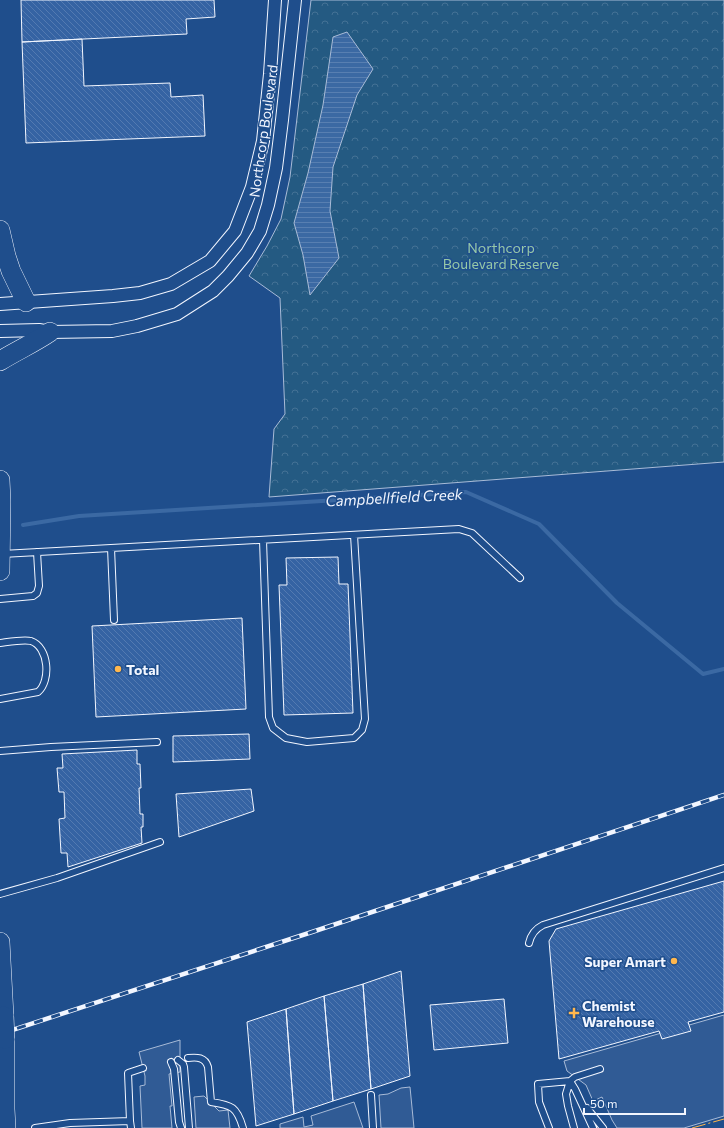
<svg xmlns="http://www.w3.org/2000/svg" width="724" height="1128" viewBox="0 0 724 1128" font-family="Commissioner,sans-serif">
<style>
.park{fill:url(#park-crowns);stroke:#a8bbd7}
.parking{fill:#305b95;stroke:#a8bbd7}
.water{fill:url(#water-rules);stroke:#a8bbd7}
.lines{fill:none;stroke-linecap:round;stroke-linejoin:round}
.stream{stroke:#3b69a3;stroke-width:4}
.building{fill:url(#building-back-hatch);stroke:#f2f6ff}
.lane-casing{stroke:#f2f6ff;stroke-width:8}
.street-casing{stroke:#f2f6ff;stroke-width:14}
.primary-casing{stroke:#f2f6ff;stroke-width:20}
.lane{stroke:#1f4e8c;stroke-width:6}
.street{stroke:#1f4e8c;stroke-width:12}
.primary{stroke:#1f4e8c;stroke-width:19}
.rail-casing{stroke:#f2f6ff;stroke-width:4.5}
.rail{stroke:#1f4e8c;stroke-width:3;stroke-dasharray:9;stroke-linecap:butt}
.primary-bridge-casing{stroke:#f2f6ff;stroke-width:20;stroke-linecap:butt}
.primary-bridge{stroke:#1f4e8c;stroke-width:19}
.power{stroke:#ffb74d;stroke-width:1;stroke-dasharray:14 3 2 3;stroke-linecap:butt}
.poi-dot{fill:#ffb74d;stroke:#1f4e8c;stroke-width:1.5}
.labels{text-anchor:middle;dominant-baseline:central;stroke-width:3;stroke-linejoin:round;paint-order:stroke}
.street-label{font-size:14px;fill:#f2f6ff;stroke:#1f4e8c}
.park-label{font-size:14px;fill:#97c8a6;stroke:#1f4e8c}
.poi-label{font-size:14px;font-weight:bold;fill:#f2f6ff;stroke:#1f4e8c;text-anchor:start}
.water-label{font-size:15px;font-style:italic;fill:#f2f6ff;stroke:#1f4e8c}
</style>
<defs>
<pattern id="park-crowns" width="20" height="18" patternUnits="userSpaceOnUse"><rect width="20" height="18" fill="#245a82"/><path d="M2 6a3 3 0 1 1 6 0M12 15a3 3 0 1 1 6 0" fill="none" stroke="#447295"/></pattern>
<pattern id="water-rules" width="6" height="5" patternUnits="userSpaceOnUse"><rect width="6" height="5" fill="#3b69a3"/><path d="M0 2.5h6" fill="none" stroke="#587fb1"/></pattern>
<pattern id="building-back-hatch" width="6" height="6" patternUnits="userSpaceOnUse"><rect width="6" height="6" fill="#3563a3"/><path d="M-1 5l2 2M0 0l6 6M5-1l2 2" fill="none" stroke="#537ab1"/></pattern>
</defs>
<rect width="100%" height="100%" fill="#1f4e8c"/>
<path class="park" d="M 311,0 L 724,0 L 724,462 L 269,497 L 274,429 L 285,414 L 280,298 L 249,276 L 267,246 L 281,219 L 290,177 Z"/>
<path class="parking" d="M 724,1015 L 724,1116 L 684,1128 L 617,1128 L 612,1120 L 602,1097 L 593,1101 L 586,1085 L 567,1071 L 564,1061 Z
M 180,1040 L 180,1072 L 169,1074 L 172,1106 L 170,1106 L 172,1128 L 142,1128 L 140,1086 L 145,1085 L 145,1076 L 139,1052 Z
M 410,1087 L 414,1128 L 381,1128 L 379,1095 L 388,1094 L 401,1088 Z
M 204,1096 L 219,1111 L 228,1110 L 230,1128 L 196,1128 L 194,1097 Z
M 354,1102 L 363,1128 L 280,1128 L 280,1124 L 303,1117 L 304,1127 L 313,1125 L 311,1116 Z"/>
<path class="water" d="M 347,32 L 373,69 L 357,95 L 333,167 L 330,211 L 339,258 L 310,295 L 303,255 L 294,223 L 308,173 L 323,105 L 333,37 Z"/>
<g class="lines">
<path class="stream" d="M 23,525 L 79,516 L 466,492 L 539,524 L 617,603 L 703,674 L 724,669"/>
</g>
<path class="building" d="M 21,0 L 214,0 L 215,17 L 186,19 L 187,34 L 22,42 Z
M 82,39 L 84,86 L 170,83 L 171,97 L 203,95 L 205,136 L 26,143 L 22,42 Z
M 338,557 L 339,584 L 348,584 L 353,713 L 284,715 L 279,585 L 287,585 L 286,558 Z
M 242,618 L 246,709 L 96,717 L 92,626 Z
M 249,734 L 250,759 L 173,762 L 173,736 Z
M 137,750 L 137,764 L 140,764 L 141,788 L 139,788 L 140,814 L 143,814 L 143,827 L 141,827 L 142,843 L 68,867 L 67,853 L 61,853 L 59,819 L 65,818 L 64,792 L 59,792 L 57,768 L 63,768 L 62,754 Z
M 251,789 L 254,811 L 179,837 L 176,794 Z
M 724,881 L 724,1012 L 688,1022 L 691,1031 L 662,1039 L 659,1031 L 559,1059 L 549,941 L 556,929 Z
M 401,971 L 410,1076 L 371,1089 L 363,984 Z
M 363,984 L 371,1089 L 333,1101 L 324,996 Z
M 324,996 L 333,1101 L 294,1114 L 286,1009 Z
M 504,999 L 508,1043 L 434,1050 L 430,1005 Z
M 286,1009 L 294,1114 L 256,1126 L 247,1022 Z"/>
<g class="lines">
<defs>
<path id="lane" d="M 263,540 L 269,717 L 273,728 L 286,738 L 307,742 L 354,738 L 362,730 L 365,719 L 354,535
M 111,548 L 114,620
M 2,554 L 459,529 L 472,533 L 520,578
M 0,599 L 33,596 L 37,593 L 39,586 L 37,552
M 0,643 C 8,642 24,639 31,641 C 49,647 51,681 38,692 L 0,699
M 0,751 L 51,747 L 157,742
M 0,894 L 57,878 L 160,842
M 529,943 C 531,934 535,929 543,925 L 724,868
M 188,1058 C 197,1057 205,1057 208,1067 L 211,1102 C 232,1105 237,1107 243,1128
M 178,1060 L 183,1064 L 184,1067 L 189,1128
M 171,1062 L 174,1069 L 179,1122 L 181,1128
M 570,1081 L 575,1089 L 593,1128
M 371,1095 L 373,1128
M 587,1108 L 603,1128
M 130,1121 L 128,1073 L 143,1068
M 35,1128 L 70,1123 L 130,1121 L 131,1128
M 549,1128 L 539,1102 L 538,1084 L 570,1081
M 574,1128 L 568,1106 L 566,1094 L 570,1081 L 575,1077 L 600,1069"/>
<path id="street" d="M 0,304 L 113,296 L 140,293 L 171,284 L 210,261 L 235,231 L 252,187 L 263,141 L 270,74 L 275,0
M 0,331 L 39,330 L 50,332 L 112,331 L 137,326 L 177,314 L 213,291 L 228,276 L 247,253 L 260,231 L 268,205 L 276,168 L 282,120 L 295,0"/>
<path id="primary" d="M 0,230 L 6,256 L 11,271 L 26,302
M 0,361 C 16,351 34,343 50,332
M 0,480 L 1,501 L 0,571
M 0,942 L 4,1016
M 5,1039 L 5,1109 L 6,1128"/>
</defs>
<use href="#lane" class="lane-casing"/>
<use href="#street" class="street-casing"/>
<use href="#primary" class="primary-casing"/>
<use href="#lane" class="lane"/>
<use href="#street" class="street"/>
<use href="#primary" class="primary"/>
<defs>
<path id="rail" d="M 0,1034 L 312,932 L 724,795"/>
</defs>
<use href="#rail" class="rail-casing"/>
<use href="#rail" class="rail"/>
<defs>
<path id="primary-bridge" d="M 4,1016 L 5,1039"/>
</defs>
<use href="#primary-bridge" class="primary-bridge-casing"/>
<use href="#primary-bridge" class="primary-bridge"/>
<path class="power" d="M 692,1128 L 724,1119"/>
</g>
<g class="poi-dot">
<circle cx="118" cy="669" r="4"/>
<circle cx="674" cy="961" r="4"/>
<path d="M572 1007h4v4h4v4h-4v4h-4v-4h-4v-4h4z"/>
</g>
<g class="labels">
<g class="street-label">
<text transform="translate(263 131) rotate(-82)">Northcorp Boulevard</text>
</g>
<g class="park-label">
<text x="501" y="247">Northcorp<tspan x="501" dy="16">Boulevard Reserve</tspan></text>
</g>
<g class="poi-label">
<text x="126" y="669">Total</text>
<text x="666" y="961" text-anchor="end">Super Amart</text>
<text x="582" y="1005">Chemist<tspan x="582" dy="16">Warehouse</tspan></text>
</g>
<g class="water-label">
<text transform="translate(394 497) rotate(-3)">Campbellfield Creek</text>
</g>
</g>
<path d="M584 1108v6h101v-6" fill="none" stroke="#f2f6ff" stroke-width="2"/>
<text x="590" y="1108" font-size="12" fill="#f2f6ff" stroke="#1f4e8c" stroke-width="3" paint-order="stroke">50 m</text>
</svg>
